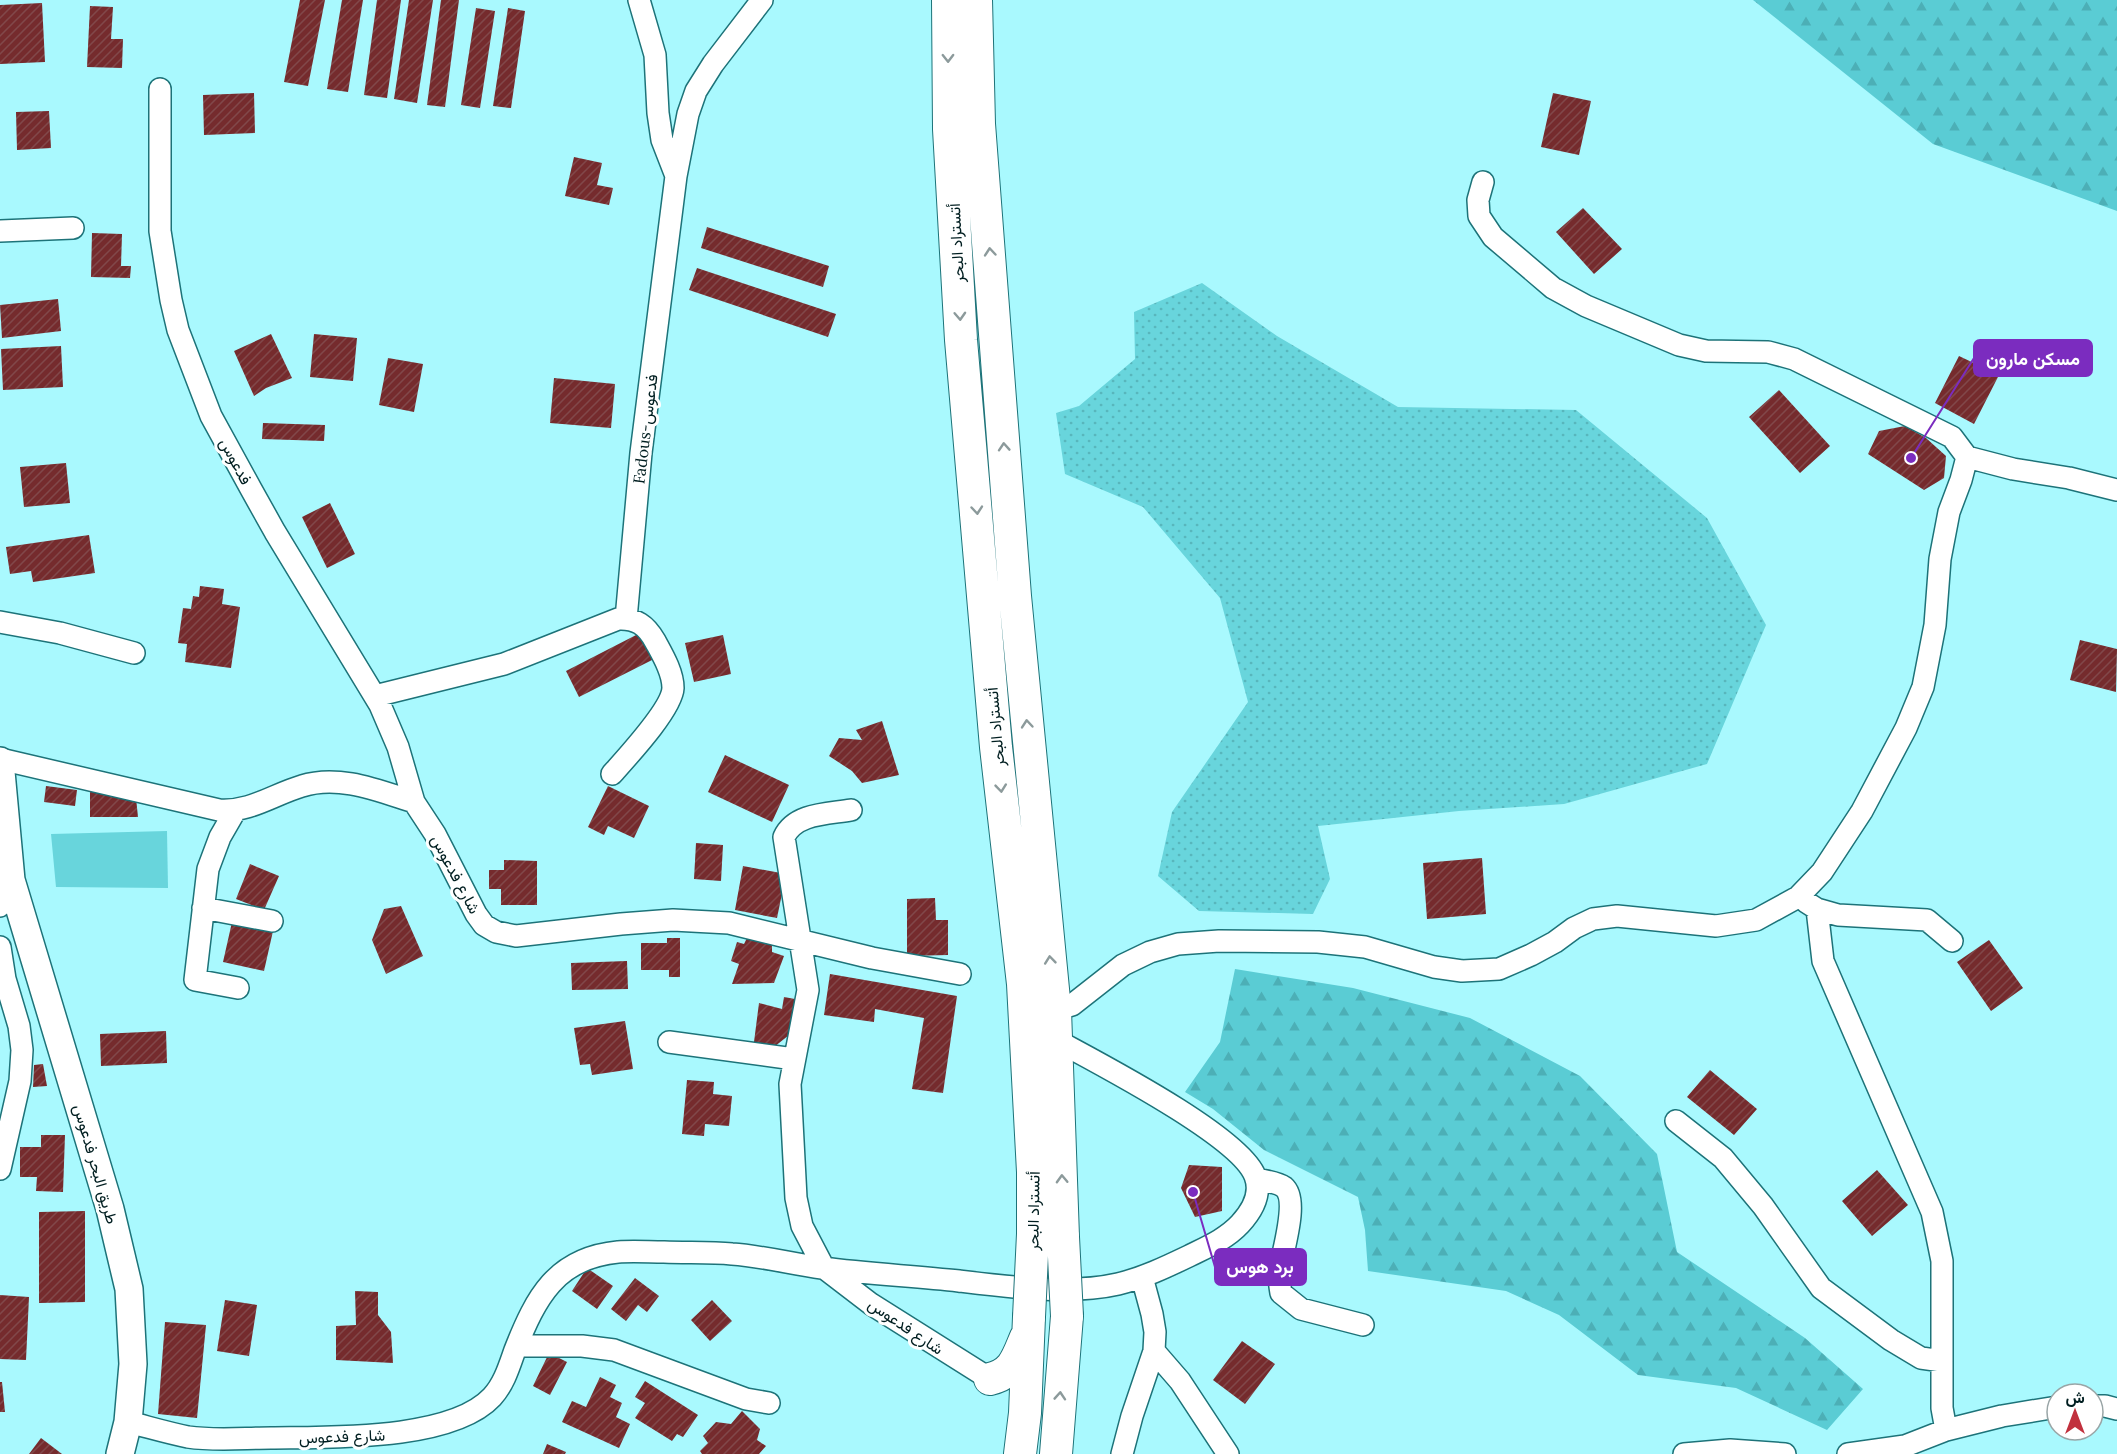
<svg xmlns="http://www.w3.org/2000/svg" width="2117" height="1454" viewBox="0 0 2117 1454" font-family="Lora,Vazirmatn,serif">
<style>
.grass{fill:url(#grass-dots)}
.forest{fill:url(#forest-firs)}
.green{fill:#68d5dc}
.building{fill:url(#building-hatch)}
.lines{fill:none;stroke-linecap:round;stroke-linejoin:round}
.minor-casing{stroke:#1d7379;stroke-width:24}
.major-casing{stroke:#1d7379;stroke-width:30}
.highway-casing{stroke:#1d7379;stroke-width:34}
.minor{stroke:#fff;stroke-width:21}
.major{stroke:#fff;stroke-width:27}
.highway{stroke:#fff;stroke-width:32}
.highway-bridge-casing{stroke:#1d7379;stroke-width:34;stroke-linecap:butt}
.highway-bridge{stroke:#fff;stroke-width:32}
.oneway{stroke:#8c9a9b}
.labels{text-anchor:middle;dominant-baseline:central;stroke-width:6;stroke-linejoin:round;paint-order:stroke}
.street-label{font-size:16px;fill:#001e20;stroke:#fff}
.leader{fill:none;stroke:#7b2cbf;stroke-width:2}
.callout-dot{fill:#7b2cbf;stroke:#fff;stroke-width:2}
.callout{fill:#7b2cbf;stroke:#7b2cbf;stroke-width:2}
.callout-label{font-size:18px;text-anchor:middle;font-weight:bold;fill:#fff}
</style>
<defs>
<pattern id="grass-dots" width="8" height="8" patternUnits="userSpaceOnUse" patternTransform="scale(1.5)"><rect width="8" height="8" fill="#68d5dc"/><path d="M2 2h.1M6 6h.1" fill="none" stroke="#58b6bc" stroke-width="1.8" stroke-linecap="round"/></pattern>
<pattern id="forest-firs" width="22" height="20" patternUnits="userSpaceOnUse" patternTransform="scale(1.5)"><rect width="22" height="20" fill="#5accd4"/><path d="M5 1l3.5 6h-7zM16 11l3.5 6h-7z" fill="#4cafb6"/></pattern>
<pattern id="building-hatch" width="6" height="6" patternUnits="userSpaceOnUse" patternTransform="scale(1.5)"><rect width="6" height="6" fill="#752b2d"/><path d="M-1 1l2-2M0 6l6-6M5 7l2-2" fill="none" stroke="#81484a"/></pattern>
</defs>
<rect width="100%" height="100%" fill="#a9f9fe"/>
<path class="grass" d="M 1202,283 L 1277,336 L 1398,407 L 1576,410 L 1707,518 L 1766,625 L 1707,764 L 1564,804 L 1459,811 L 1318,826 L 1330,879 L 1313,914 L 1199,911 L 1158,876 L 1172,812 L 1248,702 L 1220,598 L 1143,507 L 1065,474 L 1056,413 L 1079,406 L 1135,359 L 1134,312 Z"/>
<path class="forest" d="M 1753,0 L 2117,0 L 2117,211 L 1933,144 Z
M 1235,969 L 1353,988 L 1470,1018 L 1580,1076 L 1657,1154 L 1677,1252 L 1805,1338 L 1863,1389 L 1827,1430 L 1736,1388 L 1638,1375 L 1559,1315 L 1506,1291 L 1368,1271 L 1365,1230 L 1358,1197 L 1264,1150 L 1213,1109 L 1185,1092 L 1220,1042 Z"/>
<path class="green" d="M 167,831 L 168,888 L 56,887 L 51,834 Z"/>
<path class="building" d="M 300,0 L 325,0 L 308,86 L 284,82 Z
M 342,0 L 363,0 L 348,92 L 327,89 Z
M 377,0 L 401,0 L 387,98 L 364,95 Z
M 409,0 L 433,0 L 417,103 L 394,99 Z
M 441,0 L 459,0 L 445,107 L 427,105 Z
M 42,3 L 45,62 L 0,64 L 0,5 Z
M 90,6 L 113,7 L 111,39 L 123,39 L 122,68 L 87,67 Z
M 476,8 L 495,11 L 480,108 L 461,105 Z
M 508,8 L 525,11 L 511,108 L 493,106 Z
M 254,93 L 255,133 L 204,135 L 203,95 Z
M 1553,93 L 1591,101 L 1579,155 L 1541,147 Z
M 49,111 L 51,148 L 17,150 L 16,112 Z
M 574,157 L 602,163 L 597,185 L 613,188 L 609,205 L 565,196 Z
M 1583,208 L 1622,249 L 1594,274 L 1556,232 Z
M 707,227 L 829,266 L 823,287 L 701,248 Z
M 92,233 L 122,234 L 121,266 L 131,266 L 130,278 L 91,277 Z
M 697,268 L 836,314 L 828,337 L 689,290 Z
M 58,299 L 61,331 L 2,338 L 0,305 Z
M 271,334 L 292,378 L 266,388 L 254,396 L 234,351 Z
M 314,334 L 357,338 L 353,381 L 310,377 Z
M 61,346 L 63,387 L 3,390 L 1,349 Z
M 1959,356 L 1999,375 L 1974,424 L 1935,403 Z
M 388,358 L 423,364 L 414,412 L 379,405 Z
M 554,378 L 615,384 L 611,428 L 550,423 Z
M 1779,390 L 1830,446 L 1800,473 L 1749,417 Z
M 263,423 L 325,425 L 324,441 L 262,439 Z
M 1905,426 L 1926,438 L 1946,456 L 1944,478 L 1924,490 L 1868,454 L 1879,431 Z
M 66,463 L 70,503 L 24,507 L 20,467 Z
M 330,503 L 355,554 L 327,568 L 302,517 Z
M 89,535 L 95,573 L 33,582 L 31,571 L 10,574 L 6,547 Z
M 200,586 L 224,589 L 222,604 L 240,607 L 231,668 L 185,662 L 187,644 L 178,643 L 183,608 L 191,609 L 193,596 L 199,597 Z
M 640,633 L 654,659 L 579,697 L 566,671 Z
M 723,635 L 731,674 L 694,682 L 685,643 Z
M 2080,640 L 2117,649 L 2116,692 L 2070,680 Z
M 882,721 L 899,775 L 862,783 L 852,771 L 829,756 L 839,738 L 862,740 L 856,730 Z
M 725,755 L 789,785 L 772,822 L 708,792 Z
M 46,786 L 77,790 L 75,806 L 44,802 Z
M 608,786 L 649,806 L 634,838 L 608,826 L 604,835 L 588,827 Z
M 90,791 L 136,798 L 138,817 L 90,817 Z
M 696,843 L 723,845 L 721,881 L 694,879 Z
M 1482,858 L 1486,914 L 1427,919 L 1423,863 Z
M 504,860 L 537,861 L 537,905 L 501,905 L 501,889 L 489,889 L 489,870 L 504,870 Z
M 250,864 L 279,876 L 264,910 L 236,899 Z
M 743,866 L 786,874 L 777,918 L 735,910 Z
M 935,898 L 936,920 L 948,920 L 948,955 L 907,956 L 907,899 Z
M 401,906 L 423,956 L 386,974 L 372,940 L 384,909 Z
M 232,922 L 273,931 L 264,971 L 223,962 Z
M 667,938 L 680,938 L 680,977 L 669,977 L 669,970 L 641,970 L 641,943 L 667,943 Z
M 747,938 L 772,942 L 772,952 L 784,956 L 774,983 L 732,984 L 739,964 L 731,961 L 737,942 L 744,944 Z
M 1989,940 L 2023,988 L 1991,1011 L 1957,962 Z
M 627,961 L 628,989 L 572,990 L 571,963 Z
M 830,974 L 957,996 L 943,1093 L 912,1089 L 924,1018 L 875,1009 L 874,1022 L 824,1015 Z
M 784,997 L 795,999 L 789,1035 L 774,1047 L 754,1042 L 759,1003 L 782,1009 Z
M 625,1021 L 633,1069 L 592,1075 L 590,1064 L 580,1065 L 574,1028 Z
M 166,1031 L 167,1063 L 101,1066 L 100,1034 Z
M 43,1064 L 47,1086 L 33,1087 L 34,1065 Z
M 1710,1070 L 1757,1109 L 1734,1135 L 1687,1097 Z
M 687,1080 L 714,1082 L 713,1094 L 732,1096 L 729,1126 L 705,1124 L 704,1136 L 682,1134 Z
M 41,1135 L 65,1135 L 63,1192 L 36,1191 L 37,1177 L 20,1177 L 20,1147 L 41,1147 Z
M 1189,1165 L 1222,1167 L 1222,1211 L 1195,1217 L 1181,1188 Z
M 1877,1170 L 1908,1205 L 1872,1236 L 1842,1201 Z
M 85,1211 L 85,1302 L 39,1303 L 39,1212 Z
M 587,1268 L 613,1286 L 597,1309 L 572,1291 Z
M 635,1278 L 659,1296 L 647,1312 L 638,1305 L 626,1321 L 611,1309 Z
M 355,1291 L 378,1292 L 378,1315 L 391,1332 L 393,1363 L 336,1360 L 336,1326 L 356,1325 Z
M 0,1295 L 29,1297 L 26,1360 L 0,1359 Z
M 225,1300 L 257,1305 L 249,1356 L 217,1351 Z
M 712,1300 L 732,1321 L 710,1341 L 691,1320 Z
M 165,1322 L 206,1325 L 197,1418 L 158,1414 Z
M 1242,1341 L 1275,1364 L 1245,1404 L 1213,1380 Z
M 549,1353 L 567,1362 L 550,1395 L 533,1386 Z
M 600,1377 L 616,1385 L 610,1397 L 622,1403 L 616,1417 L 630,1424 L 619,1448 L 562,1422 L 572,1401 L 586,1407 Z
M 645,1381 L 698,1415 L 683,1437 L 677,1434 L 672,1441 L 635,1418 L 645,1403 L 635,1397 Z
M 0,1382 L 2,1382 L 5,1412 L 0,1412 Z
M 742,1411 L 760,1429 L 757,1440 L 766,1446 L 759,1454 L 702,1454 L 700,1451 L 708,1443 L 703,1436 L 716,1422 L 731,1424 Z
M 41,1438 L 62,1454 L 29,1454 Z
M 547,1444 L 566,1452 L 565,1454 L 543,1454 Z"/>
<g class="lines">
<defs>
<path id="minor" d="M 639,0 L 655,55 L 658,113 L 662,140 L 676,176
M 160,89 L 160,231 L 171,300 L 178,330 L 211,416 L 251,489 L 275,532 L 380,705 L 398,747 L 414,802
M 1483,182 L 1478,200 L 1479,216 L 1493,237 L 1553,288 L 1586,306 L 1679,345 L 1706,351 L 1768,352 L 1794,359 L 1952,437 L 1967,457
M 0,231 L 73,228
M 626,619 L 641,453 L 676,176 L 688,114 L 696,91 L 713,64 L 762,0
M 0,622 L 60,633 L 134,653
M 375,696 L 504,664 L 618,619 C 636,618 646,625 655,641 C 662,654 673,672 673,688 C 672,709 627,757 612,774
M 0,759 L 219,810 C 251,812 272,795 302,786 C 339,774 379,791 414,802 L 435,834 L 476,914 L 484,925 L 496,932 L 516,936 L 621,924 L 673,920 L 729,923 L 872,958 L 960,974
M 851,810 C 828,814 795,813 784,837 L 808,990 L 790,1084 L 796,1198 L 802,1226 L 824,1268 L 871,1304 L 990,1379
M 235,811 L 220,837 L 208,869 L 195,980 L 238,988
M 1806,902 L 1817,909 L 1838,915 L 1927,920 L 1952,941
M 0,906 L 11,880
M 203,908 L 272,921
M 1817,909 L 1823,961 L 1932,1212 L 1942,1261 L 1942,1408 L 1946,1430 L 1905,1446 L 1848,1454
M 0,947 L 5,979 L 19,1026 L 22,1050 L 20,1081 L 0,1169
M 1055,1010 L 1072,1005 L 1123,965 L 1150,952 L 1178,944 L 1219,941 L 1318,942 L 1365,947 L 1434,967 L 1462,971 L 1499,969 L 1531,955 L 1555,942 L 1574,928 L 1593,919 L 1617,916 L 1716,926 L 1756,920 L 1798,897 L 1822,872 L 1862,811 L 1906,728 L 1923,687 L 1935,625 L 1940,559 L 1949,512 L 1961,480 L 1967,457 L 2013,469 L 2069,478 L 2117,490
M 669,1042 L 794,1059
M 1676,1121 L 1723,1158 L 1763,1206 L 1821,1288 L 1891,1340 L 1921,1358 L 1942,1361
M 1257,1179 C 1265,1181 1277,1182 1284,1187 C 1300,1201 1281,1255 1279,1274 C 1279,1280 1280,1287 1281,1293 L 1301,1309 L 1363,1325
M 517,1346 L 582,1346 L 614,1350 L 746,1399 L 769,1403
M 1154,1351 L 1180,1381 L 1228,1454
M 2093,1406 L 2105,1406 L 2117,1409
M 128,1422 C 148,1427 168,1433 188,1437 C 215,1441 244,1438 271,1438 C 328,1437 451,1441 492,1397 C 504,1384 509,1367 515,1350 C 536,1297 556,1258 618,1252 C 633,1251 649,1252 664,1252 C 686,1253 710,1252 732,1254 C 762,1256 792,1264 822,1268 C 868,1274 914,1276 959,1281 C 1008,1287 1070,1295 1118,1284 C 1143,1278 1166,1267 1189,1256 C 1207,1247 1226,1239 1240,1224 C 1252,1211 1262,1194 1255,1176 C 1240,1136 1098,1063 1056,1040
M 1946,1430 L 2002,1416 L 2057,1407
M 1122,1454 L 1132,1416 L 1154,1351 L 1155,1332 L 1152,1314 L 1142,1277
M 1684,1454 L 1730,1450 L 1785,1454"/>
<path id="major" d="M 0,761 L 11,880 L 110,1209 L 129,1289 L 133,1364 L 128,1422 L 120,1454"/>
<path id="highway" d="M 948,0 L 949,129 L 961,340 L 996,747 L 1023,984 L 1033,1172 L 1033,1234
M 976,0 L 979,124 L 1015,596 L 1055,1010 L 1063,1237
M 990,1379 C 1014,1373 1017,1358 1026,1337
M 1020,1454 L 1025,1413 L 1029,1317
M 1056,1454 L 1067,1316"/>
</defs>
<use href="#minor" class="minor-casing"/>
<use href="#major" class="major-casing"/>
<use href="#highway" class="highway-casing"/>
<use href="#minor" class="minor"/>
<use href="#major" class="major"/>
<use href="#highway" class="highway"/>
<defs>
<path id="highway-bridge" d="M 1063,1237 L 1067,1316
M 1029,1317 L 1033,1234"/>
</defs>
<use href="#highway-bridge" class="highway-bridge-casing"/>
<use href="#highway-bridge" class="highway-bridge"/>
</g>
<defs><path id="oneway-chevron" d="M-2-3.5L2.5 0L-2 3.5" fill="none" stroke-width="1.6" stroke-linecap="round" stroke-linejoin="round" transform="scale(1.5)"/></defs>
<g class="oneway">
<use href="#oneway-chevron" transform="translate(948 58) rotate(89)"/>
<use href="#oneway-chevron" transform="translate(990 252) rotate(-95)"/>
<use href="#oneway-chevron" transform="translate(960 316) rotate(87)"/>
<use href="#oneway-chevron" transform="translate(1004 447) rotate(-94)"/>
<use href="#oneway-chevron" transform="translate(977 510) rotate(85)"/>
<use href="#oneway-chevron" transform="translate(1027 724) rotate(-95)"/>
<use href="#oneway-chevron" transform="translate(1001 788) rotate(84)"/>
<use href="#oneway-chevron" transform="translate(1050 960) rotate(-96)"/>
<use href="#oneway-chevron" transform="translate(1062 1179) rotate(-92)"/>
<use href="#oneway-chevron" transform="translate(1060 1396) rotate(-86)"/>
</g>
<g class="labels">
<g class="street-label">
<text transform="translate(956 243) rotate(-93)">أتستراد البحر</text>
<text transform="translate(645 429) rotate(-83)">Fadous-فدعوس</text>
<text transform="translate(236 461) rotate(62)">فدعوس</text>
<text transform="translate(995 727) rotate(-95)">أتستراد البحر</text>
<text transform="translate(456 874) rotate(62)">شارع فدعوس</text>
<text transform="translate(96 1164) rotate(74)">طريق البحر فدعوس</text>
<text transform="translate(1033 1211) rotate(-89)">أتستراد البحر</text>
<text transform="translate(906 1326) rotate(34)">شارع فدعوس</text>
<text transform="translate(342 1436) rotate(-2)">شارع فدعوس</text>
</g>
</g>
<path class="leader" d="M1911 458L1974 358M1193 1192L1215 1267"/>
<g class="callout-dot">
<circle cx="1911" cy="458" r="6"/>
<circle cx="1193" cy="1192" r="6"/>
</g>
<g class="callout">
<rect x="1974" y="340" width="118" height="36" rx="6"/>
<rect x="1215" y="1249" width="91" height="36" rx="6"/>
</g>
<g class="callout-label">
<text x="2033" y="365">مسكن مارون</text>
<text x="1260" y="1273">برد هوس</text>
</g>
<g transform="translate(2075 1412)"><circle r="28" fill="#ffffff" stroke="#99a5a6" stroke-width="1.5"/>
<path d="M0-4.5L10 22L0 15L-10 22Z" fill="#c1313d"/>
<text y="-9" font-size="16" font-weight="bold" text-anchor="middle" fill="#001e20">ش</text>
</g>
</svg>
